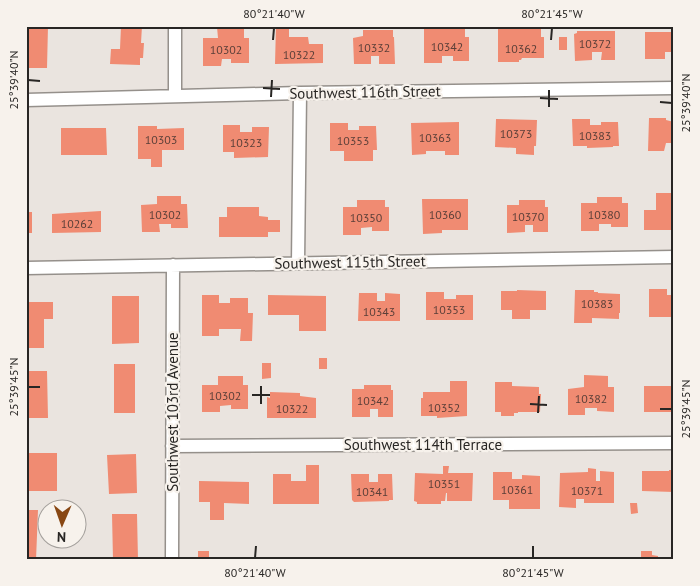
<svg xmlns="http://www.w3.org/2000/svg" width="700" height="586" viewBox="0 0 700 586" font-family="'PT Sans',sans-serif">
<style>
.building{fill:#f08b72}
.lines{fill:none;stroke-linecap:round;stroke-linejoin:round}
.minor-casing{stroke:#95908b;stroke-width:15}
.minor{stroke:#fff;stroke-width:12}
.ticks{fill:none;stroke:#282624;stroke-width:2}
.labels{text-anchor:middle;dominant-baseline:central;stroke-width:4.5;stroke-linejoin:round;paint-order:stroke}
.number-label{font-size:12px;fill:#5a3f38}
.street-label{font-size:15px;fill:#282624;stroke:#f7f2ec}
.neatline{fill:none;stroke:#282624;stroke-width:2}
.ticks-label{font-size:12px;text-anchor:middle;fill:#282624}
</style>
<rect width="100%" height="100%" fill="#eae4df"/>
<path class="building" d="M 26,26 L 48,26 L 47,68 L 26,68 L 28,40 L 26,40 Z
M 121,26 L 142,26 L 141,43 L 144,43 L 143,58 L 140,58 L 140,65 L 110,64 L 111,49 L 120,49 Z
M 276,26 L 289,26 L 289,37 L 308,37 L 309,44 L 323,44 L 323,63 L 275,64 Z
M 424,26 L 465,26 L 465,37 L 469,37 L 469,61 L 453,61 L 453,56 L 442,56 L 442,63 L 424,63 Z
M 520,26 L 541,26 L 541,37 L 544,37 L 544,58 L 522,58 L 521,60 L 519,60 L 519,62 L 498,62 L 498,28 L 520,28 Z
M 217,27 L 244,27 L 244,38 L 249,38 L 249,63 L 231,63 L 231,59 L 222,59 L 221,66 L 203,66 L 203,38 L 218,38 Z
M 363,30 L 393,30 L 393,37 L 394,37 L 395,64 L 379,64 L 379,56 L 371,56 L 371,64 L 354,64 L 353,38 L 363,36 Z
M 577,31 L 615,31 L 615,60 L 601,60 L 602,52 L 592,52 L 592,60 L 575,61 L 574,34 L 577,33 Z
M 645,32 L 674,32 L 674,52 L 665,52 L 665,59 L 645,59 Z
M 559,37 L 567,37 L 567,50 L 559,50 Z
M 649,118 L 666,118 L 666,120 L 674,122 L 674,143 L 666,143 L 664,151 L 648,151 Z
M 496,119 L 537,120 L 536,146 L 534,146 L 534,155 L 516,154 L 516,148 L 495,147 Z
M 572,119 L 590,119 L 590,125 L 601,125 L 601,122 L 618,122 L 619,146 L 613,146 L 613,147 L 587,148 L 587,146 L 573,146 Z
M 459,122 L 459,155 L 445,155 L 445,151 L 426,151 L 426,154 L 412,155 L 411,123 Z
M 330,123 L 348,123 L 348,130 L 359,130 L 359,126 L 376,126 L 377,150 L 373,150 L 373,161 L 344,161 L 344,151 L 330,151 Z
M 223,125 L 240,125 L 240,132 L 252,132 L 252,127 L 269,127 L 268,157 L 234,158 L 234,152 L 223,152 Z
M 138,126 L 157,126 L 157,129 L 184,128 L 184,150 L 162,150 L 162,167 L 151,167 L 151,159 L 138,159 Z
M 61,128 L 106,128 L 107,155 L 61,155 Z
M 656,193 L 674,193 L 674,230 L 644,230 L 644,210 L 656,210 Z
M 157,196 L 181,196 L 181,204 L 187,204 L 188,228 L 171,228 L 171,224 L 159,224 L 160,232 L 142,232 L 141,205 L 157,204 Z
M 597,197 L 622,197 L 622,203 L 628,203 L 628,227 L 611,227 L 611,224 L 599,224 L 599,231 L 581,231 L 581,203 L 597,203 Z
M 422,199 L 468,199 L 468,230 L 442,230 L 442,233 L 423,234 Z
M 357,200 L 385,200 L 385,207 L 389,207 L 389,231 L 372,231 L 372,227 L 361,228 L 361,235 L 343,235 L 343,207 L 357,207 Z
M 519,200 L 545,200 L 545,207 L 548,207 L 548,232 L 533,232 L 533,225 L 525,225 L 525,232 L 507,233 L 507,205 L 519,205 Z
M 227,207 L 259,207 L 259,216 L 268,217 L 268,220 L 280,220 L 280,232 L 268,232 L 268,237 L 219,237 L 219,217 L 227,217 Z
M 101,211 L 101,232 L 52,233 L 52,214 Z
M 26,212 L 32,212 L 32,233 L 26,233 Z
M 649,289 L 667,289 L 667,295 L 674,295 L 674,317 L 649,317 Z
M 517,290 L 546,291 L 546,310 L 530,310 L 530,319 L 512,319 L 512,310 L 501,310 L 501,291 L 517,291 Z
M 575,290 L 594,290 L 594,292 L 598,292 L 598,293 L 620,294 L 620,313 L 619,313 L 619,319 L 592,318 L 592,323 L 574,323 Z
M 426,292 L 444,292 L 444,299 L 456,299 L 456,295 L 473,295 L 473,320 L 426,320 Z
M 359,293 L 377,293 L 377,301 L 385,301 L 385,293 L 400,294 L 400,321 L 358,321 Z
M 202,295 L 219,295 L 219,303 L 230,303 L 230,298 L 248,298 L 248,313 L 253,313 L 252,341 L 240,341 L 241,329 L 219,329 L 219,336 L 202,336 Z
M 268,295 L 326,296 L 326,331 L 299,331 L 299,315 L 268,315 Z
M 112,296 L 139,296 L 139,343 L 112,344 Z
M 26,302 L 53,302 L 53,319 L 44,319 L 44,348 L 26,348 Z
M 319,358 L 327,358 L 327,369 L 319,369 Z
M 262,363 L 271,363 L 271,378 L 262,379 Z
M 114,364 L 135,364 L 135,413 L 114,413 Z
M 26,371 L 47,371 L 48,418 L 26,418 Z
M 584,375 L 608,376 L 608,387 L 614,387 L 614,412 L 597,411 L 597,408 L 585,408 L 585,415 L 568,415 L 568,389 L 584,387 Z
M 218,376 L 243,376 L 243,385 L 248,385 L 248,409 L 231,409 L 231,405 L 220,406 L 220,412 L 202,412 L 202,385 L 218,385 Z
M 450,381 L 467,381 L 467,416 L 437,418 L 437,416 L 421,416 L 421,398 L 423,398 L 423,392 L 450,392 Z
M 495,382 L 512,382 L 512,386 L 539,387 L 539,394 L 541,394 L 540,412 L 518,412 L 518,413 L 514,413 L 514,416 L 501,416 L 501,412 L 495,412 Z
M 364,385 L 391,385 L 391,390 L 393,390 L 393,417 L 378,417 L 378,409 L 370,409 L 370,417 L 352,417 L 352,389 L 364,389 Z
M 644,386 L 674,386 L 674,412 L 644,412 Z
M 270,392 L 300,393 L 300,396 L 316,398 L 316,418 L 267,418 L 267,397 L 270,398 Z
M 26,453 L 57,453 L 57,491 L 26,491 Z
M 136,454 L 137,493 L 109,494 L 107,455 Z
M 306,465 L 319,465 L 319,504 L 273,504 L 273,474 L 291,474 L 291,481 L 306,481 Z
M 443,466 L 449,466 L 448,473 L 473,473 L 472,501 L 447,501 L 447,493 L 446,493 L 445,501 L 441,501 L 441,504 L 417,504 L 417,502 L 414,501 L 415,473 L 443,474 Z
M 588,468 L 596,469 L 596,481 L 600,481 L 600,471 L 614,472 L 614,503 L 584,503 L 584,499 L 576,499 L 576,508 L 559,507 L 560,473 L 588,472 Z
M 669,470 L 674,470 L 674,492 L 642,491 L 642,471 L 669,471 Z
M 493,472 L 512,472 L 512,479 L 522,479 L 522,475 L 540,476 L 540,509 L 509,509 L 509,500 L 493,500 Z
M 351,474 L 369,474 L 369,482 L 378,482 L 378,474 L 392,474 L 393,500 L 389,500 L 389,501 L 354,502 L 352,500 Z
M 199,481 L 249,482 L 249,504 L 224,503 L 224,520 L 210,520 L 210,502 L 199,502 Z
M 630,503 L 637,503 L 638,513 L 631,514 Z
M 26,510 L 38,510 L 36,560 L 26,560 Z
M 112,514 L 137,514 L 138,560 L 113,560 Z
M 198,551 L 209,551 L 209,560 L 198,560 Z
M 641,551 L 652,551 L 652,555 L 658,556 L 658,560 L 641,560 Z"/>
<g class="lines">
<defs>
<path id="minor" d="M 175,95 L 175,26
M 26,100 L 300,93 L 674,88
M 298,263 L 300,93
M 26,268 L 674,257
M 172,446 L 674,443
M 172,560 L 173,265"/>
</defs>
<use href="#minor" class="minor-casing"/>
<use href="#minor" class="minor"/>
</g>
<path class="ticks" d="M 273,40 L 274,28M 551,40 L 552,28M 28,80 L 40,81M 263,88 L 280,89M 271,97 L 272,80M 540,98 L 558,99M 660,102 L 672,103M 549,107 L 549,90M 28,387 L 40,387M 252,395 L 270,395M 261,404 L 261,386M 530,404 L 547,405M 660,409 L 672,409M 538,413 L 539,396M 255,558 L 256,546M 533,558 L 533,546"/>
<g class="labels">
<g class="number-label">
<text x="595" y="43">10372</text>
<text x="447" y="46">10342</text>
<text x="374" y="47">10332</text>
<text x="521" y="48">10362</text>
<text x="226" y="49">10302</text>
<text x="299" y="54">10322</text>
<text x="516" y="133">10373</text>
<text x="595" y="135">10383</text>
<text x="435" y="137">10363</text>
<text x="161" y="139">10303</text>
<text x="353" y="140">10353</text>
<text x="246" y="142">10323</text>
<text x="165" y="214">10302</text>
<text x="445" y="214">10360</text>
<text x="604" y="214">10380</text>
<text x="528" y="216">10370</text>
<text x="366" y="217">10350</text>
<text x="77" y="223">10262</text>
<text x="597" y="303">10383</text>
<text x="449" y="309">10353</text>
<text x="379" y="311">10343</text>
<text x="225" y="395">10302</text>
<text x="591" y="398">10382</text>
<text x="373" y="400">10342</text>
<text x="444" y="407">10352</text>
<text x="292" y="408">10322</text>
<text x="444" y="483">10351</text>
<text x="517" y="489">10361</text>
<text x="587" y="490">10371</text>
<text x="372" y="491">10341</text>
</g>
<g class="street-label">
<text transform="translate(365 92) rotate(-1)">Southwest 116th Street</text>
<text transform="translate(350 262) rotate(-1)">Southwest 115th Street</text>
<text transform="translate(172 412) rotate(-90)">Southwest 103rd Avenue</text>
<text x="423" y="444">Southwest 114th Terrace</text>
</g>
</g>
<rect width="700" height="586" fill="none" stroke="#f7f2ec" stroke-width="55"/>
<g transform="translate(62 524) rotate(182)"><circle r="24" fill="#f7f2ec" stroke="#a4a09c"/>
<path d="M0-4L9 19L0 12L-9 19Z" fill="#884713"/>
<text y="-8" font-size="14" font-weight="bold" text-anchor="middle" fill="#282624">N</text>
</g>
<rect x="28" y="28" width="644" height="530" class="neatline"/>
<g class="ticks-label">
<text x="274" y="18">80°21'40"W</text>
<text x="552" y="18">80°21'45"W</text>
<text transform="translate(14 80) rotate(-90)" y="4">25°39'40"N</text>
<text transform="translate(686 103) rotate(-90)" y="4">25°39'40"N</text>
<text transform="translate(14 387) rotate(-90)" y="4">25°39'45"N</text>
<text transform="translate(686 409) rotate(-90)" y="4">25°39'45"N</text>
<text x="255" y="577">80°21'40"W</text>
<text x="533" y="577">80°21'45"W</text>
</g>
</svg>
